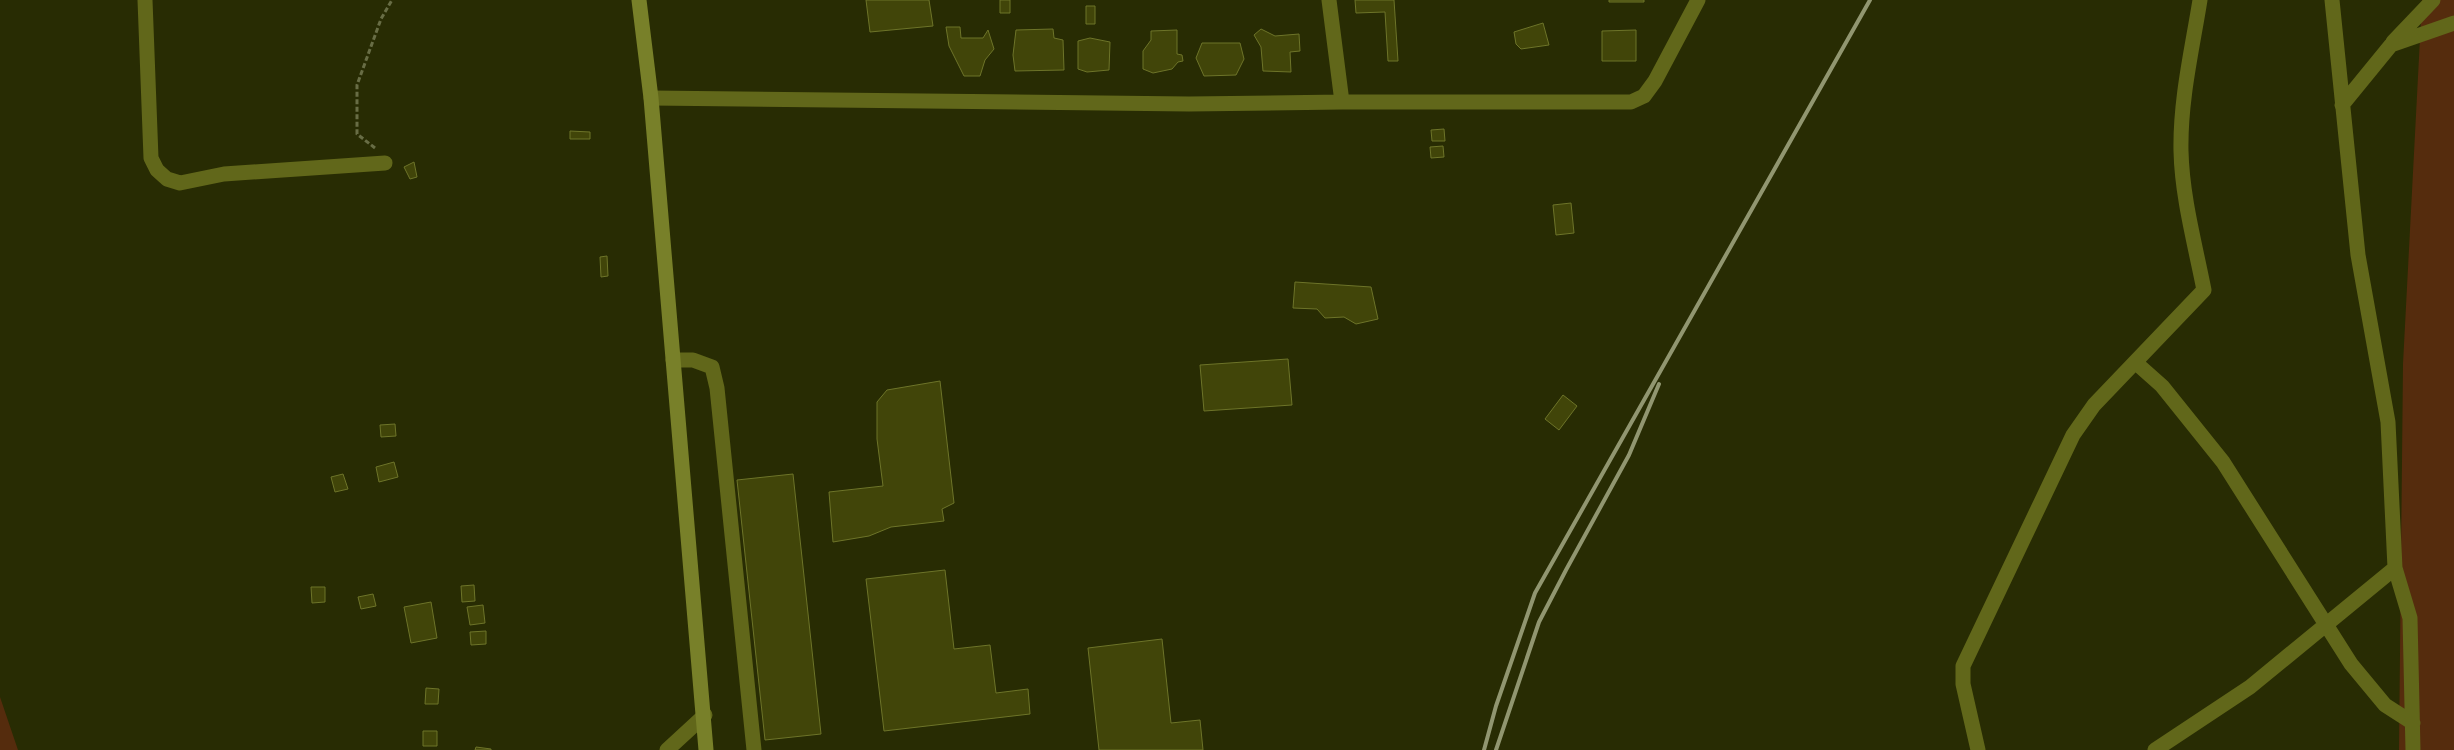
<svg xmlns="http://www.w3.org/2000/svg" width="2454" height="750" viewBox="0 0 2454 750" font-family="'Noto Serif',serif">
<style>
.green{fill:#552c0d}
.building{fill:#414509;stroke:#6d7429}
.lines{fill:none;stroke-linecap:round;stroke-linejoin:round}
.path{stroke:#686d45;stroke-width:3;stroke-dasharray:5 2.5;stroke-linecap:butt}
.minor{stroke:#61671a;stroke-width:15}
.major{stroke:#788029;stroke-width:15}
.rail{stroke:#919670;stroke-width:4}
</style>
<rect width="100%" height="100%" fill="#282c03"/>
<path class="green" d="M 2422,0 L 2454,0 L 2454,750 L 2399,750 L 2403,364 Z
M 0,697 L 18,750 L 0,750 Z"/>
<path class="building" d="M 866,0 L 929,0 L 933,26 L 870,32 Z
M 1000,0 L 1010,0 L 1010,13 L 1000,13 Z
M 1355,0 L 1394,0 L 1398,61 L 1388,61 L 1385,12 L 1356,13 Z
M 1609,0 L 1644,0 L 1644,2 L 1609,2 Z
M 1086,6 L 1095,6 L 1095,24 L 1086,24 Z
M 1543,23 L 1549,45 L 1521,49 L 1516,44 L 1514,32 Z
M 946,27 L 960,27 L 961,38 L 983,38 L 988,30 L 994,49 L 985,60 L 980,76 L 964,76 L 949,46 Z
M 1053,29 L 1054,38 L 1063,40 L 1064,70 L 1015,71 L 1013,55 L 1016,30 Z
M 1261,29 L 1275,36 L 1299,34 L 1300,51 L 1290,52 L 1291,72 L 1263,71 L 1261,47 L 1254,35 Z
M 1177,30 L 1177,54 L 1182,55 L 1183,61 L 1178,62 L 1172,69 L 1153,73 L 1143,69 L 1143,51 L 1151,40 L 1151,31 Z
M 1636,30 L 1636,61 L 1602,61 L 1602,31 Z
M 1090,38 L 1110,42 L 1109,70 L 1087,72 L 1078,69 L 1078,41 Z
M 1202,43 L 1240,43 L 1244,59 L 1236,75 L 1204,76 L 1196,58 Z
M 1444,129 L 1445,141 L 1432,141 L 1431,130 Z
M 570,131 L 590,132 L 590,139 L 570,139 Z
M 1443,146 L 1444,157 L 1431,158 L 1430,147 Z
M 414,162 L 417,177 L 410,179 L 404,167 Z
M 1571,203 L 1574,233 L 1556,235 L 1553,205 Z
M 607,256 L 608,276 L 601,277 L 600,257 Z
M 1295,282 L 1371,287 L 1378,319 L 1356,324 L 1344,317 L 1325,318 L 1317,309 L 1293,308 Z
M 1288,359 L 1292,405 L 1204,411 L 1200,365 Z
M 940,381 L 954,503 L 942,509 L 944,521 L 891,527 L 869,536 L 833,542 L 829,492 L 883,486 L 877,439 L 877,402 L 887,390 Z
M 1563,395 L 1577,406 L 1559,430 L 1545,419 Z
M 395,424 L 396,436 L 381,437 L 380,425 Z
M 394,462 L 398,477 L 379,482 L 376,467 Z
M 343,474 L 348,489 L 335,492 L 331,477 Z
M 793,474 L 821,734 L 765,740 L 737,480 Z
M 945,570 L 954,649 L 990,645 L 996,693 L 1028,689 L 1030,714 L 884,731 L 866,579 Z
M 474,585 L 475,601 L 462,602 L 461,586 Z
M 311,587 L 325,587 L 325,602 L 312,603 Z
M 373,594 L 376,606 L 361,609 L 358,597 Z
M 431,602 L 437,638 L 411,643 L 404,607 Z
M 483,605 L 485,623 L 470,625 L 467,607 Z
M 486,631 L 486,644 L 471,645 L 470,632 Z
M 1162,639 L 1171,723 L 1200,720 L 1203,750 L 1099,750 L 1088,648 Z
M 426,688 L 439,689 L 438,704 L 425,704 Z
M 423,731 L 437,731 L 437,746 L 423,746 Z
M 476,747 L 491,749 L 491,750 L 475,750 Z"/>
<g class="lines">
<path class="path" d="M 375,148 L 357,134 L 357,85 L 381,19 L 392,0"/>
<path class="minor" d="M 145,0 L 151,158 L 157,170 L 167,179 L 180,183 L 224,174 L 385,163
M 2393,42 L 2433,0
M 651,98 L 1189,104 L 1342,102 L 1329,0
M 1342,102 L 1631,102 L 1644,96 L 1655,81 L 1698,0
M 2342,105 L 2391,45 L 2454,23
M 673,360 L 693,360 L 712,367 L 717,388 L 754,750
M 2135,362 L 2162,386 L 2223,462 L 2351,664 L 2385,705 L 2413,723
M 2395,568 L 2410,618 L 2413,750
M 667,750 L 705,715
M 1978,750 L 1963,684 L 1963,666 L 2073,435 L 2094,405 L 2204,290 C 2195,244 2182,197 2181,151 C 2180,100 2192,50 2200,0
M 2155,750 L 2250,687 L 2395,568 L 2388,422 L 2358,255 L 2332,0"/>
<path class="major" d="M 639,0 L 651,98 L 706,750"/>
<path class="rail" d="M 1484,750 L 1496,706 L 1535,593 L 1870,0
M 1496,750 L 1539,622 L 1566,570 L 1629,455 L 1659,384"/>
</g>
</svg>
